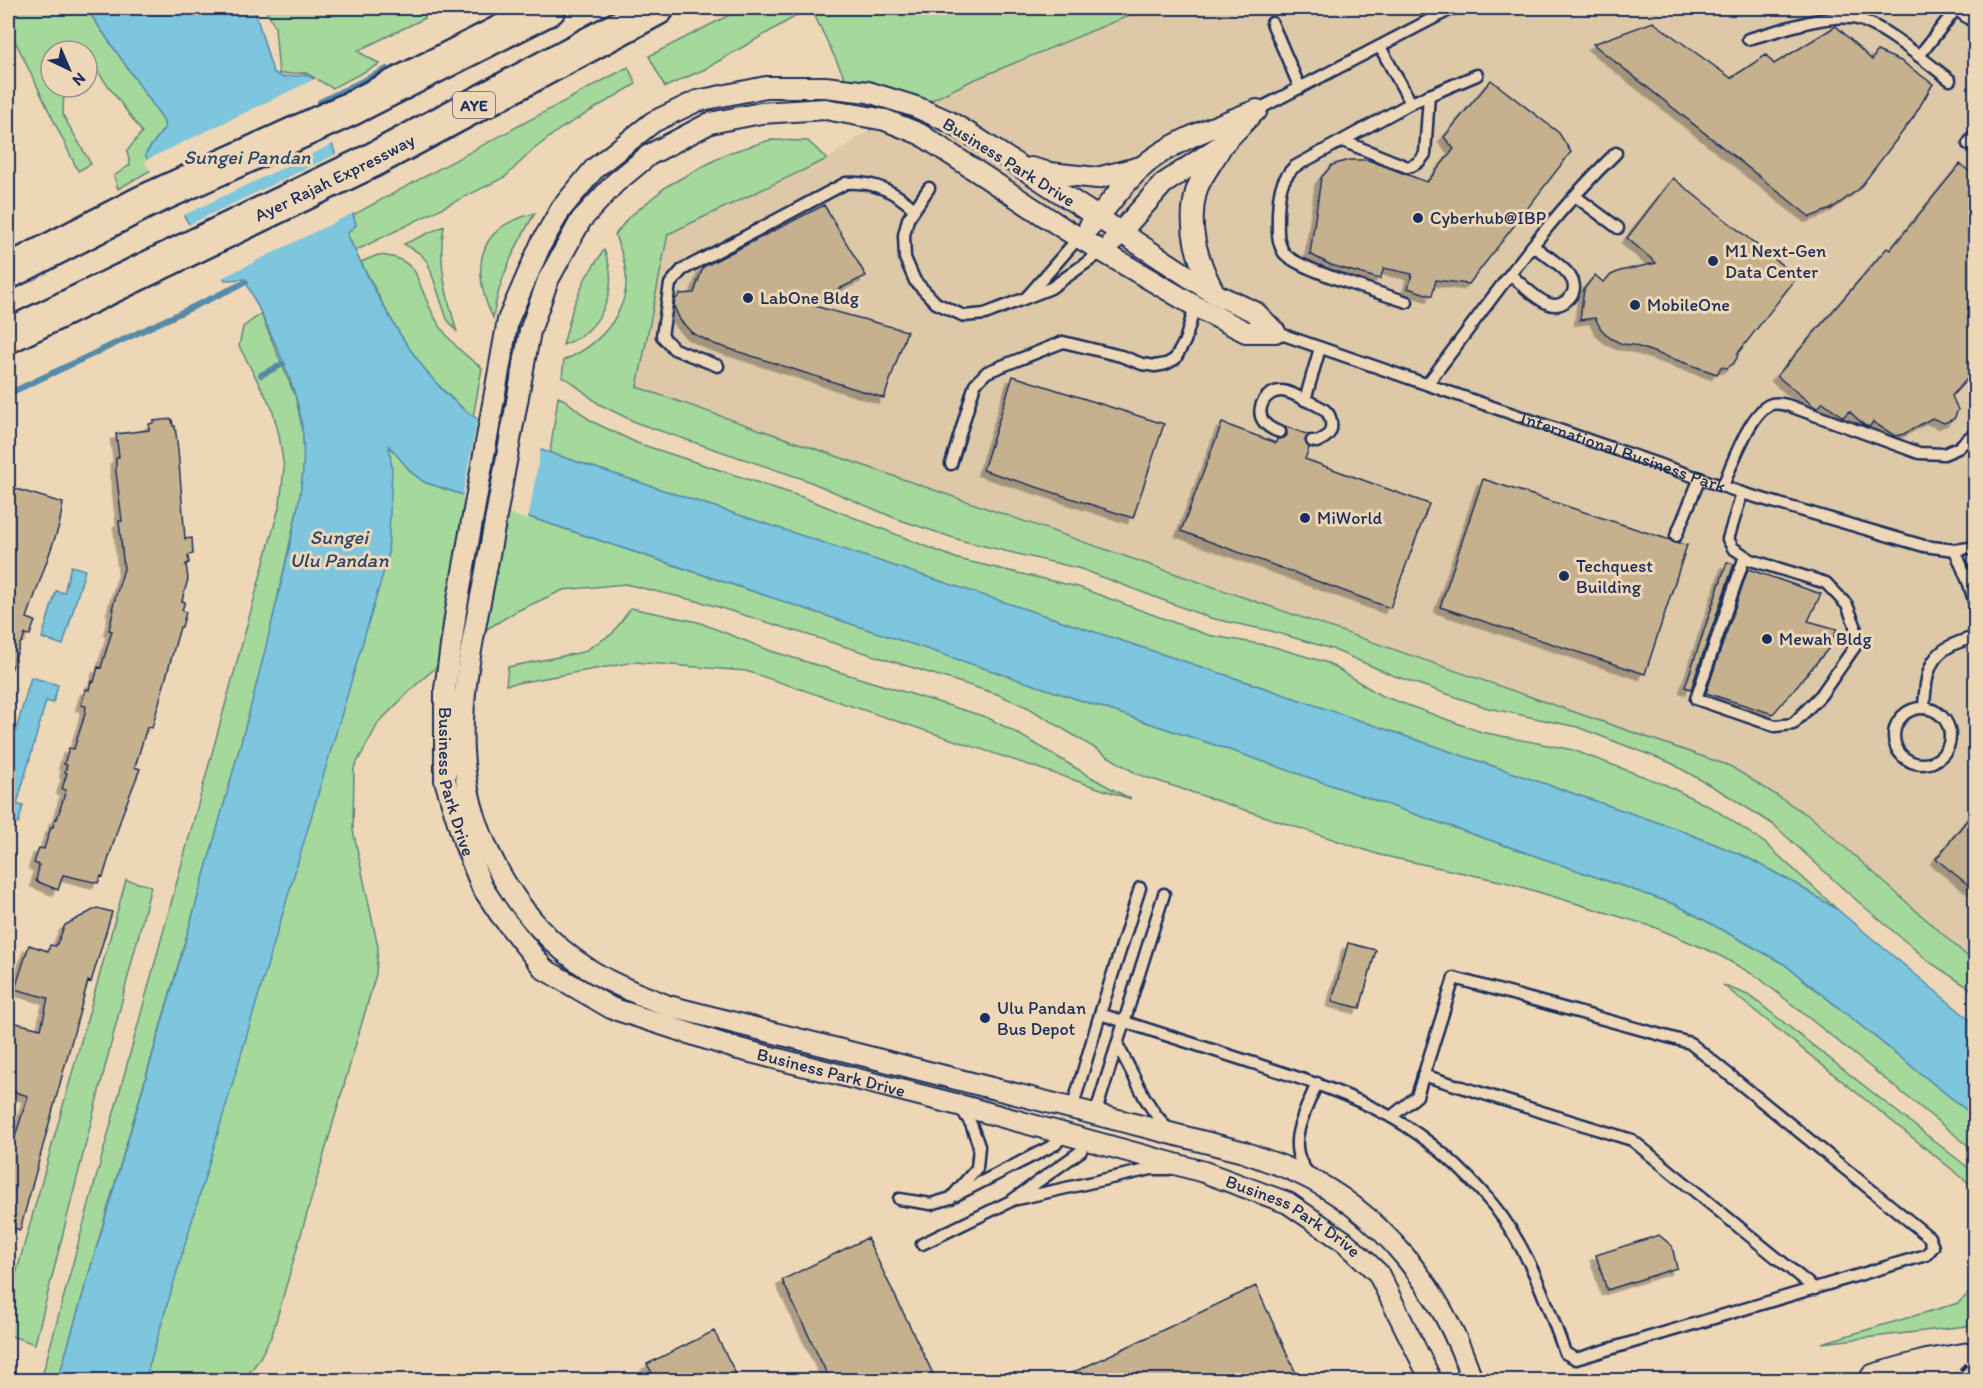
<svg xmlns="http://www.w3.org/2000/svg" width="1983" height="1388" viewBox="0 0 1983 1388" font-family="Itim,sans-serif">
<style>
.built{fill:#ddc9a8}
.green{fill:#a5d89b;stroke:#60847c;stroke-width:1.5}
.water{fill:#7dc6dd;stroke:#568aaa;stroke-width:1.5}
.pier{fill:#edd7b6}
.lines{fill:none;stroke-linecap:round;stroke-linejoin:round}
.stream{stroke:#568aaa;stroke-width:6}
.building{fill:#c5b18e;stroke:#1b2f5e;stroke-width:1.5;filter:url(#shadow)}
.lane-casing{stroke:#1b2f5e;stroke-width:15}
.street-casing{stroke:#1b2f5e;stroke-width:24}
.primary-casing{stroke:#1b2f5e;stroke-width:36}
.highway-casing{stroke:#1b2f5e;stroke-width:38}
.lane{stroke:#edd7b6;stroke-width:10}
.street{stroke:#edd7b6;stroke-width:20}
.primary{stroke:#edd7b6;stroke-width:32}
.highway{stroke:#edd7b6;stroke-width:33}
.rail{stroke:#1b2f5e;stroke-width:4.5;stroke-dasharray:9 4.5;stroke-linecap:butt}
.poi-dot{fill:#1b2f5e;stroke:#edd7b6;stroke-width:2}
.labels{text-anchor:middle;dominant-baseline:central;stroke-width:6;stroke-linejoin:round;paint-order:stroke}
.shield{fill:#edd7b6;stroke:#5a6178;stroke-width:1.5}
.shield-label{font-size:16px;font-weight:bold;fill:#1b2f5e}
.street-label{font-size:18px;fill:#1b2f5e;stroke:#edd7b6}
.poi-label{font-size:18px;fill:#1b2f5e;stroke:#edd7b6;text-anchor:start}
.water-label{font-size:20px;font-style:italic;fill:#2a4671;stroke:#edd7b6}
</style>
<defs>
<filter id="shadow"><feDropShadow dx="-5.5" dy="5.5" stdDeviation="0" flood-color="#0004"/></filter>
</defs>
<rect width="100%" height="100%" fill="#edd7b6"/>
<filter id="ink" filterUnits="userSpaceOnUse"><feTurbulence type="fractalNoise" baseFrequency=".0167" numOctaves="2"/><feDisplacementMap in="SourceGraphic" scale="12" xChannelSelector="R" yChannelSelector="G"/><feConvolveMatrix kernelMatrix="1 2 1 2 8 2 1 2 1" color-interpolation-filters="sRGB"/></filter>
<g filter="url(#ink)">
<path class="built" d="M 1147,8 L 1975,8 L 1975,963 L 1811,817 L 1730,766 L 637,387 L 668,234 L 827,159 L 870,130 L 971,81 Z"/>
<path class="green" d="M 8,8 L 86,8 L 163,119 L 165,127 L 146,153 L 153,169 L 118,189 L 114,176 L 130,165 L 127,151 L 142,132 L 87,57 L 87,51 L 51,51 L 51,87 L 64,87 L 63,115 L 91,164 L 78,171 L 8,26 Z
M 265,8 L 423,8 L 425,18 L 357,51 L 380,64 L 332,88 L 306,73 L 279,74 L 275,27 Z
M 743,8 L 810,8 L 705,69 L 665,87 L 649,56 Z
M 811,8 L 1147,8 L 971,81 L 870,130 Z
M 628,67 L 636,84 L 560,129 L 533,150 L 505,177 L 355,251 L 347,233 L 356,225 L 353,215 Z
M 770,140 L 808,141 L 827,159 L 668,234 L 637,387 L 1730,766 L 1811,817 L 1975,963 L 1975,992 L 1931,963 L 1848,893 L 1774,825 L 1727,795 L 1671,763 L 1577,727 L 1488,708 L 1392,675 L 1332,649 L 1271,631 L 1210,618 L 1081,569 L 963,541 L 897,519 L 806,480 L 637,423 L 599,404 L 570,381 L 562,377 L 564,360 C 603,344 635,306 624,262 C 622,253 618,244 615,235 L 628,218 L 667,186 L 728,153 Z
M 535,213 C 516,245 498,280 493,318 C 480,292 472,253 497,231 C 508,221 522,217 535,213 Z
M 444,226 C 437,263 447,297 457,332 L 447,319 L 428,263 L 421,254 L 404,244 Z
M 604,250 C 621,288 602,331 563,345 L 573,307 L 586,277 Z
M 378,255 C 393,256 405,259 415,272 C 433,317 441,339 482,368 L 473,417 C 455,402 437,386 423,368 C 398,336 380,298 361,262 Z
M 261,314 L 296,398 L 303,433 L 304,462 L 301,493 L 263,663 L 215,838 L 58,1380 L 41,1380 L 280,504 L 284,468 L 279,435 L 272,408 L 239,346 L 243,327 Z
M 558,397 L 565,400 L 591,421 L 637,443 L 802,497 L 958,559 L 1078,587 L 1208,635 L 1271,646 L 1328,663 L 1380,695 L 1481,732 L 1573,750 L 1666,785 L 1714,809 L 1765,843 L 1838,910 L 1794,883 L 1744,856 L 1677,829 L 1250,683 L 550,453 Z
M 389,445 L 412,473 L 424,482 L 1224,748 L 1677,905 L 1784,964 L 1975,1117 L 1975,1151 L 1759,978 L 1717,954 L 1654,927 L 1505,882 L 1380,855 L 1137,774 L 1029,708 L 997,694 L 705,603 L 625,584 L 563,590 L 517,611 L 482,632 L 452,654 L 418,683 L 379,722 L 354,768 L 353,830 L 378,947 L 376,974 L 272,1335 L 258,1361 L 244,1380 L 145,1380 Z
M 631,608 L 698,622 L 771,651 L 986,717 C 1036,741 1081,774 1131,799 L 746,671 L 634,662 L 506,685 L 508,667 L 583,652 L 612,634 Z
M 126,880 L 151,886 L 35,1344 L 8,1335 L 8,1303 Z
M 1723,985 L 1750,996 L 1975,1173 L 1975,1188 Z
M 1975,1288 L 1975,1325 L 1822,1343 L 1958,1303 Z"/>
<path class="water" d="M 86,8 L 254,8 L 273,72 L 282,77 L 306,75 L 313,78 L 356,225 L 347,234 C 373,289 408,359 453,400 C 471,417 493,429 514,441 L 1250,683 L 1677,829 L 1744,856 L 1794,883 L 1838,910 L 1975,1024 L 1975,1117 L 1784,964 L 1677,905 L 1224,748 L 424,482 L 412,473 L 389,446 L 392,469 L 388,557 L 145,1380 L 58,1380 C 118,1173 180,965 237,757 C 255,692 271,628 286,562 C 295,521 306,480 303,438 C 301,388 267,327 246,282 L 245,279 L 225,280 L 146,157 L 146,153 L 165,127 L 163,119 Z
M 71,566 L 85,570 L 63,645 L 42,638 L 56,591 L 64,593 Z
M 31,677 L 58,685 L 53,703 L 46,701 L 17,804 L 23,806 L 18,824 L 8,821 L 8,759 Z"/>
<path class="pier" d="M 317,78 L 335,143 L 180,217 L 144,161 Z
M 338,153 L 355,212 L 220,279 L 186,226 Z
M 478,416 L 515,438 L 541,447 L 528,520 L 462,498 Z"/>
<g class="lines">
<path class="stream" d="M 320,102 L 387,69
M 261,375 L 283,364
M 8,394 L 246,282"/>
</g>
<path class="building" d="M 1653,22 L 1731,78 L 1766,55 L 1774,64 L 1836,26 L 1872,60 L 1877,51 L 1901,61 L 1933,84 L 1913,118 L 1859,189 L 1831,209 L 1810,217 L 1593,44 Z
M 1491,80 L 1559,133 L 1571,152 L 1469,284 L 1436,280 L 1432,296 L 1408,288 L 1412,274 L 1384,268 L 1380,279 L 1331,265 L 1310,254 L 1321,178 L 1332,165 L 1349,160 L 1368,160 L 1427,182 L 1454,149 L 1444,137 Z
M 1960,164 L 1976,177 L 1976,369 L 1952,396 L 1958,410 L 1954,419 L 1944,423 L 1932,418 L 1904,434 L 1895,436 L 1873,422 L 1869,427 L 1864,425 L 1849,411 L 1843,417 L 1823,402 L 1818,408 L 1815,407 L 1777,376 L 1887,248 L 1890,250 Z
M 1673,178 L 1797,277 L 1738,353 L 1737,358 L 1733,364 L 1727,368 L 1721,367 L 1717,374 L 1633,345 L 1622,344 L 1610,338 L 1601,329 L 1595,318 L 1580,320 L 1584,289 L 1595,275 L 1603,282 L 1611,275 L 1620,271 L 1656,263 L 1627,238 Z
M 824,205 L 866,276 L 807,304 L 907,331 L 884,398 L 714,344 L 692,333 L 680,320 L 674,306 L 675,300 L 680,294 L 694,293 L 703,267 Z
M 1013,376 L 1164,424 L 1133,518 L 983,470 Z
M 172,419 L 173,426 L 175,426 L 178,450 L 185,539 L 192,538 L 193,554 L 188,555 L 189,563 L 186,564 L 188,579 L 182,601 L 185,602 L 182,610 L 186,612 L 182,627 L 180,627 L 152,728 L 147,727 L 135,767 L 140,769 L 122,815 L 103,877 L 101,876 L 98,883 L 63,875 L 58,890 L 36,881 L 39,865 L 34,863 L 39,848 L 44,849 L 51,827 L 53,827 L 55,818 L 57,819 L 66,790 L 62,789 L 67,773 L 65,772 L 67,765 L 64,764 L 69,748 L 74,749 L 85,714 L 86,706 L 81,705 L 86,689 L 89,690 L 91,681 L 94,682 L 98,667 L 101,668 L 112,631 L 109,630 L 114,609 L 112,609 L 124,569 L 119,521 L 122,521 L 116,471 L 116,458 L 119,457 L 116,434 L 149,430 L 149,424 L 153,423 L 153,421 Z
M 1222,423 L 1276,443 L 1277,439 L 1284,438 L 1287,435 L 1286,428 L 1282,425 L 1309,435 L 1305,440 L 1309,448 L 1305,459 L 1429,504 L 1390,608 L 1181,531 Z
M 1483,479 L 1670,540 L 1674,543 L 1687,545 L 1645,674 L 1440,607 Z
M 13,488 L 63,503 L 59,526 L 27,618 L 35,621 L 30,635 L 25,634 L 22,642 L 21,642 L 10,673 L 8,672 L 8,495 L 11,496 Z
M 1727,562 L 1734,564 L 1691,689 L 1685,687 Z
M 1748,569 L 1821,594 L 1808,621 L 1837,629 L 1828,649 L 1773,714 L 1706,693 Z
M 1976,809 L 1976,891 L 1936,859 Z
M 97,908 L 112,912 L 91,982 L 88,981 L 20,1230 L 8,1226 L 8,1142 L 13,1143 L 28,1096 L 8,1090 L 8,1021 L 41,1029 L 48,998 L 15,989 L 29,945 L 48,951 L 50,945 L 56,946 L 65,925 Z
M 1348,943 L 1376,950 L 1360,1008 L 1332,1001 Z
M 1659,1235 L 1672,1246 L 1677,1268 L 1607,1290 L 1596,1255 Z
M 867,1238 L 936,1380 L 830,1380 L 782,1280 Z
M 1256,1286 L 1299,1380 L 1057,1380 Z
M 714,1331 L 739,1380 L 656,1380 L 647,1364 Z"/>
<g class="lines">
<defs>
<g id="lane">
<path d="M 1954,8 L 1976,24"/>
<path d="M 1272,23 L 1300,88"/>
<path d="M 1748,39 C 1776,32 1824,14 1852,18 C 1879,21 1927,63 1950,80"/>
<path d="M 1380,47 L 1411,103"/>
<path d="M 1919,56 L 1956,9"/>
<path d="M 1257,110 L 1453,8"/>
<path d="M 1343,141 L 1407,167 C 1416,165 1420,162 1425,154 L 1429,95"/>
<path d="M 1968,144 L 1976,133"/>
<path d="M 929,188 L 908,219 L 904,235 L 905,258 L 915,281 L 936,303 L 964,316 L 985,314 L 1051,288 L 1103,251"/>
<path d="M 1575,196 L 1618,228"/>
<path d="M 1511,275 C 1522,284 1535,299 1549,304 C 1555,306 1561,305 1566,301 C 1592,280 1547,257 1533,246"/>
<path d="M 1027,297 L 1079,237"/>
<path d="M 1407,302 C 1384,294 1296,269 1284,253 C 1276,241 1278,226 1278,213 C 1279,193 1280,181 1294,167 L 1411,103 L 1477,75"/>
<path id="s1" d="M 1275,332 L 1742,493 L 1924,546 L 1955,550 L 1976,547"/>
<path d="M 718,366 L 674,349 L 662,336 L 670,284 L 682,270 L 846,183 C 872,181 895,191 914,209"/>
<path d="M 1428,383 C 1488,305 1544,222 1616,153"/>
<path d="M 1305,400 L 1320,348"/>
<path d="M 1280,432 C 1245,422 1263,385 1287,392 C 1295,394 1304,400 1312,403 C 1321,407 1330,411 1331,422 C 1333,433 1326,438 1317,442 L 1312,441"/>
<path d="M 951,464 L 975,384 L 987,372 L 1063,342 L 1121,356 L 1142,364 L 1155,366 L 1166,364 L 1175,359 L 1185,341 L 1195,306"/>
<path d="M 1723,486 C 1731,466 1750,414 1769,405 C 1775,402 1782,404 1787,405 L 1919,453 L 1944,454 L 1958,448 L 1970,437"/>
<path d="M 1742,493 L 1728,539 L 1733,548 L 1751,560 L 1826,583 L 1847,605 L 1855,625 L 1856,645 L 1821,695 L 1793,724 L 1775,726 L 1696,699 L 1745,556"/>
<path d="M 1676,536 L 1700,478"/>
<path d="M 1955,550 L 1969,584 L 1976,607"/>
<path d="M 1924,708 C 1926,666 1931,647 1976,637"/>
<circle cx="1922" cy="736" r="28"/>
<path d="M 1100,1014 C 1149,1030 1198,1045 1247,1061 C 1296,1077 1346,1092 1391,1117 C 1430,1139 1466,1172 1494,1206 C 1528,1248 1547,1303 1565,1353 L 1576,1359 L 1926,1255 L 1933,1247 L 1929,1237 L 1690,1043 L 1454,978 L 1417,1096 L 1391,1117"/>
<path d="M 1117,1044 L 1145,1098 L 1154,1112 L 1169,1131"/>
<path d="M 1423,1075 L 1632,1140 L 1815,1289"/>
<path d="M 1072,1109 L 1100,1014 L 1140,888"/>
<path d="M 1095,1115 L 1164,894"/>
<path d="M 1309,1174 C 1283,1146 1305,1113 1317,1083"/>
<path d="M 956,1195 L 1056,1144 L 1064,1133"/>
<path d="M 899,1199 L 931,1204 L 951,1198 L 977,1168 L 979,1146 L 971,1124 L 960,1107"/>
<path d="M 1017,1199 L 1151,1169 L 1169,1169"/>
<path d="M 922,1244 L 1011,1201 L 1081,1151 L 1085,1139"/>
</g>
<g id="street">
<path d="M 1031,168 L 1050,173 L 1097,178 L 1141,167"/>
<path d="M 1089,227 C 1107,208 1122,185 1141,168 C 1168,142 1222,124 1257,110"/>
<path d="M 1113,241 L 1163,184 L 1223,144 L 1250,116"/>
<path d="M 1214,292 C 1197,260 1187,228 1196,192 C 1200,177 1214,161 1221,147"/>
<path id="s2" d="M 1275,332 L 1255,312 L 1215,294 L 978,139 L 950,122 L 916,107 L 868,92 L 825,87 L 766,87 L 697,101 L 653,122 L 595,168 L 561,209 L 541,244 L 508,320 L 456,611 L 445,689 L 445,780 L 464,842 L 482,887 L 500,914 L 544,969 L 611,1008 L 735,1048 L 959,1105 L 1204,1172 L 1288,1203 L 1345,1242 L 1378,1273 L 1431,1380"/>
<path d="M 1275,332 L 1246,332 L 1195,306 L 1066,230 L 920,134 L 885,120 L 825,109 L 761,113 L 710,123 L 649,155 L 615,183 L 581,220 L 548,280 L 530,331 C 515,411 500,491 486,571 C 475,629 460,692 463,751 C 468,841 523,934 602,977 C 623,989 647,997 668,1006 L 1244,1152 C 1261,1159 1279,1164 1296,1172 C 1381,1210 1444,1292 1472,1380"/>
</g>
<path id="primary" d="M 1876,1380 L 1927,1366 L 1976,1358"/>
<g id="highway">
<path d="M 8,272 L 144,202 L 350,109 L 549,8"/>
<path id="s3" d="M 8,336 L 371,161 L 657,8"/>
</g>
</defs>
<use href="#lane" class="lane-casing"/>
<use href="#street" class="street-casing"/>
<use href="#primary" class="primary-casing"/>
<use href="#highway" class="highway-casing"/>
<use href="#lane" class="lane"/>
<use href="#street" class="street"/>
<use href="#primary" class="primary"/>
<use href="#highway" class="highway"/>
<path class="rail" d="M 1951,1380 L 1976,1354
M 1975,1380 L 1976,1380"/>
</g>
</g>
<g class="poi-dot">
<circle cx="1418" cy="218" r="6"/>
<circle cx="1713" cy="261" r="6"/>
<circle cx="748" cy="298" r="6"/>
<circle cx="1635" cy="305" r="6"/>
<circle cx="1305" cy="518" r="6"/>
<circle cx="1564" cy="576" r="6"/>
<circle cx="1767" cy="639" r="6"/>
<circle cx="985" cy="1018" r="6"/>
</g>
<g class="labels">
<rect class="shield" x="453" y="92" width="42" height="26" rx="4.5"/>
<g class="shield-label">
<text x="474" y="105">AYE</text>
</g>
<g class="street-label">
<text transform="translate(1009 162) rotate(32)">Business Park Drive</text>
<text stroke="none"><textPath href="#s3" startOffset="363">Ayer Rajah Expressway</textPath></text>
<text stroke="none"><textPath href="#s1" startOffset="368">International Business Park</textPath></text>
<text stroke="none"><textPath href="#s2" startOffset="1416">Business Park Drive</textPath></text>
<text stroke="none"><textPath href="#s2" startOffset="1936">Business Park Drive</textPath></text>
<text stroke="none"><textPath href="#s2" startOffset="2422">Business Park Drive</textPath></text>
</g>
<g class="poi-label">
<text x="1430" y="218">Cyberhub@IBP</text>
<text x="1725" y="251">M1 Next-Gen<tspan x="1725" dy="21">Data Center</tspan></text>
<text x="760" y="298">LabOne Bldg</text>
<text x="1647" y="305">MobileOne</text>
<text x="1317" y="518">MiWorld</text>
<text x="1576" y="566">Techquest<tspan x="1576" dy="21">Building</tspan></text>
<text x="1779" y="639">Mewah Bldg</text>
<text x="997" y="1008">Ulu Pandan<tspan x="997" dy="21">Bus Depot</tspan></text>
</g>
<g class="water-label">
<text x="247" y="157">Sungei Pandan</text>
<text x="339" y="537">Sungei<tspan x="339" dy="23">Ulu Pandan</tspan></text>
</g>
</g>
<rect width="1983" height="1388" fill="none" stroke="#edd7b6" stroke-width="30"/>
<rect x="15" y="15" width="1953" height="1358" fill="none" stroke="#1b2f5e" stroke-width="2" filter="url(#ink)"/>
<g transform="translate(69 69) rotate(136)"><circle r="28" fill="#edd7b6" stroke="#999493" stroke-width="1.5"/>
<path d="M0-4.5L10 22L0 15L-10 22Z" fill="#1b2f5e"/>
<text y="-9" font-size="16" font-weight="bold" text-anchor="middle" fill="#1b2f5e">N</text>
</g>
</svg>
